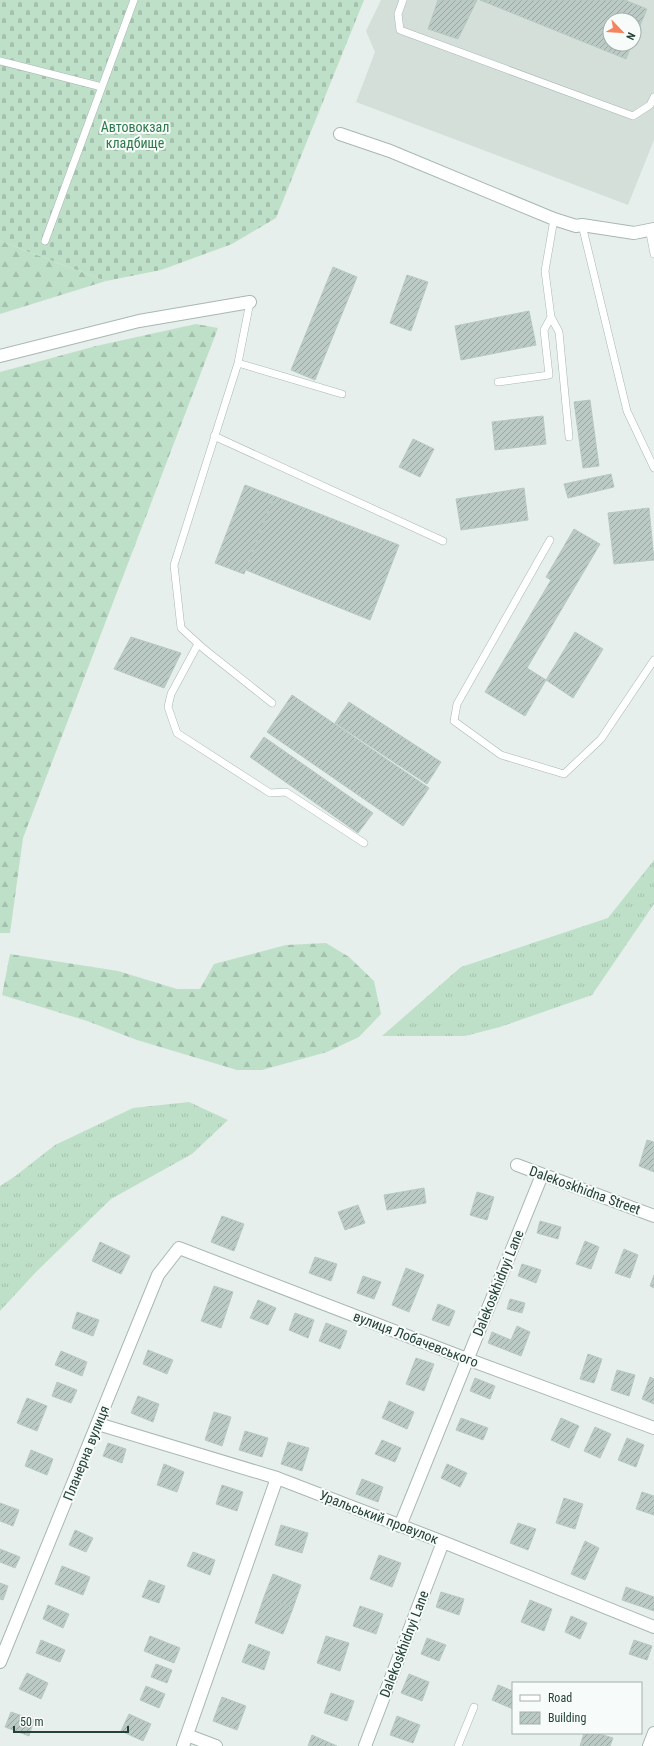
<svg xmlns="http://www.w3.org/2000/svg" width="654" height="1746" viewBox="0 0 654 1746" font-family="'Roboto Condensed',sans-serif">
<style>
.built{fill:#d4dfda;fill-rule:evenodd}
.grass{fill:url(#grass-tufts)}
.forest{fill:url(#forest-firs)}
.cemetery{fill:url(#cemetery-stones)}
.building{fill:url(#building-hatch);stroke:#b8c9c2}
.lines{fill:none;stroke-linecap:round;stroke-linejoin:round}
.lane-casing{stroke:#a8b8b2;stroke-width:8}
.street-casing{stroke:#a8b8b2;stroke-width:14}
.lane{stroke:#fff;stroke-width:7}
.street{stroke:#fff;stroke-width:12}
.labels{text-anchor:middle;dominant-baseline:central;stroke-width:4;stroke-linejoin:round;paint-order:stroke}
.park-label{font-size:14px;fill:#2d7a4b;stroke:#f7fbf9}
.street-label{font-size:14px;fill:#24423a;stroke:#f7fbf9}
</style>
<defs>
<pattern id="grass-tufts" width="24" height="20" patternUnits="userSpaceOnUse"><rect width="24" height="20" fill="#bfe0c8"/><path d="M3 7l-1-3M5 7V3M7 7l1-3M15 17l-1-3M17 17v-4M19 17l1-3" fill="none" stroke="#a4c1ad"/></pattern>
<pattern id="forest-firs" width="22" height="20" patternUnits="userSpaceOnUse"><rect width="22" height="20" fill="#bfe0c8"/><path d="M5 1l3.5 6h-7zM16 11l3.5 6h-7z" fill="#a4c1ad"/></pattern>
<pattern id="cemetery-stones" width="16" height="16" patternUnits="userSpaceOnUse"><rect width="16" height="16" fill="#bfe0c8"/><path d="M2 7V4a2 2 0 0 1 4 0v3zM10 15v-3a2 2 0 0 1 4 0v3z" fill="#a4c1ad"/></pattern>
<pattern id="building-hatch" width="6" height="6" patternUnits="userSpaceOnUse"><rect width="6" height="6" fill="#bbcac4"/><path d="M-1 1l2-2M0 6l6-6M5 7l2-2" fill="none" stroke="#98a6a0"/></pattern>
</defs>
<rect width="100%" height="100%" fill="#e6efeb"/>
<path class="built" d="M 381,0 L 654,0 L 654,140 L 628,205 L 356,102 L 375,52 L 366,31 ZM 610,20 L 634,20 L 634,44 L 610,44 Z"/>
<path class="grass" d="M 654,860 L 654,904 L 592,995 L 500,1027 L 465,1036 L 382,1036 L 461,967 L 608,918 Z
M 189,1102 L 228,1120 L 192,1154 L 111,1199 L 36,1272 L 0,1311 L 0,1186 L 14,1177 L 55,1145 L 133,1108 Z"/>
<path class="forest" d="M 0,241 L 106,281 L 0,314 Z
M 196,324 L 218,328 L 23,838 L 10,933 L 0,933 L 0,372 L 96,346 Z
M 326,943 L 349,957 L 374,981 L 381,1014 L 359,1037 L 327,1052 L 262,1070 L 237,1070 L 137,1040 L 87,1021 L 2,995 L 10,954 L 118,971 L 177,989 L 200,989 L 214,964 L 286,945 Z"/>
<path class="cemetery" d="M 0,0 L 364,0 L 276,218 L 232,244 L 161,270 L 106,281 L 0,241 Z"/>
<path class="building" d="M 438,0 L 477,0 L 458,39 L 428,29 Z
M 480,0 L 625,0 L 647,9 L 634,40 L 634,20 L 610,20 L 610,44 L 632,44 L 626,59 Z
M 333,267 L 357,277 L 315,380 L 291,370 Z
M 407,275 L 428,282 L 411,331 L 390,323 Z
M 529,311 L 536,345 L 461,360 L 455,326 Z
M 590,400 L 599,466 L 583,468 L 574,402 Z
M 543,416 L 546,444 L 495,450 L 492,422 Z
M 413,439 L 434,449 L 420,477 L 399,467 Z
M 611,474 L 614,487 L 568,498 L 564,484 Z
M 245,485 L 274,496 L 244,574 L 215,563 Z
M 524,488 L 528,520 L 461,530 L 456,499 Z
M 274,496 L 399,545 L 370,620 L 246,570 Z
M 649,508 L 654,560 L 614,564 L 608,513 Z
M 574,529 L 600,544 L 527,668 L 546,680 L 525,716 L 485,692 L 551,580 L 546,577 Z
M 575,632 L 603,649 L 573,698 L 546,680 Z
M 131,637 L 181,653 L 164,688 L 114,669 Z
M 292,695 L 429,788 L 403,826 L 267,732 Z
M 349,702 L 441,762 L 427,784 L 335,723 Z
M 264,737 L 373,813 L 358,833 L 250,757 Z
M 647,1140 L 654,1142 L 654,1172 L 639,1166 Z
M 424,1188 L 426,1203 L 387,1210 L 384,1195 Z
M 477,1192 L 494,1197 L 487,1220 L 470,1215 Z
M 358,1205 L 365,1223 L 345,1230 L 338,1212 Z
M 222,1216 L 244,1224 L 234,1251 L 211,1242 Z
M 540,1221 L 561,1227 L 558,1239 L 537,1233 Z
M 585,1241 L 599,1247 L 591,1269 L 576,1264 Z
M 100,1242 L 130,1256 L 121,1274 L 92,1261 Z
M 624,1249 L 638,1255 L 630,1278 L 615,1273 Z
M 315,1257 L 337,1264 L 331,1281 L 309,1273 Z
M 522,1264 L 541,1270 L 536,1283 L 518,1276 Z
M 406,1268 L 424,1275 L 409,1312 L 392,1305 Z
M 654,1275 L 654,1288 L 650,1286 Z
M 363,1276 L 381,1282 L 374,1299 L 357,1293 Z
M 214,1286 L 233,1292 L 221,1328 L 201,1321 Z
M 510,1299 L 525,1303 L 522,1313 L 507,1309 Z
M 258,1300 L 276,1308 L 268,1325 L 250,1318 Z
M 438,1304 L 455,1311 L 449,1326 L 432,1320 Z
M 77,1312 L 99,1320 L 93,1336 L 72,1328 Z
M 295,1313 L 314,1320 L 308,1338 L 289,1330 Z
M 326,1323 L 347,1331 L 340,1349 L 319,1341 Z
M 517,1326 L 530,1332 L 521,1356 L 488,1343 L 492,1332 L 511,1340 Z
M 148,1350 L 173,1360 L 167,1374 L 143,1364 Z
M 61,1351 L 87,1362 L 82,1376 L 55,1365 Z
M 588,1354 L 602,1359 L 594,1383 L 580,1379 Z
M 416,1358 L 434,1364 L 424,1391 L 406,1384 Z
M 617,1370 L 635,1375 L 629,1396 L 611,1390 Z
M 650,1377 L 654,1379 L 654,1404 L 642,1399 Z
M 475,1378 L 495,1386 L 490,1399 L 470,1391 Z
M 57,1382 L 77,1390 L 71,1403 L 52,1396 Z
M 138,1396 L 159,1404 L 153,1422 L 131,1413 Z
M 27,1398 L 47,1406 L 37,1431 L 17,1423 Z
M 389,1401 L 414,1412 L 407,1429 L 382,1418 Z
M 214,1412 L 231,1417 L 222,1446 L 205,1440 Z
M 461,1418 L 488,1428 L 483,1440 L 456,1430 Z
M 561,1418 L 579,1426 L 569,1448 L 551,1440 Z
M 595,1427 L 611,1434 L 600,1458 L 584,1451 Z
M 245,1431 L 268,1438 L 262,1457 L 239,1450 Z
M 627,1438 L 644,1445 L 636,1467 L 618,1460 Z
M 382,1440 L 401,1448 L 395,1462 L 375,1454 Z
M 288,1442 L 309,1448 L 302,1471 L 281,1464 Z
M 108,1443 L 126,1449 L 122,1463 L 103,1456 Z
M 31,1450 L 53,1459 L 47,1475 L 25,1466 Z
M 164,1464 L 184,1472 L 177,1492 L 157,1485 Z
M 447,1464 L 467,1473 L 460,1487 L 441,1478 Z
M 362,1479 L 383,1487 L 378,1502 L 356,1494 Z
M 222,1485 L 243,1492 L 237,1511 L 216,1504 Z
M 642,1492 L 654,1496 L 654,1515 L 636,1509 Z
M 564,1498 L 583,1504 L 575,1529 L 556,1523 Z
M 0,1503 L 19,1510 L 13,1526 L 0,1521 Z
M 518,1523 L 536,1529 L 528,1550 L 510,1543 Z
M 281,1525 L 308,1533 L 302,1553 L 275,1545 Z
M 75,1530 L 93,1538 L 86,1552 L 69,1545 Z
M 585,1541 L 599,1548 L 585,1580 L 571,1574 Z
M 0,1549 L 20,1557 L 15,1568 L 0,1562 Z
M 193,1552 L 215,1560 L 210,1575 L 187,1566 Z
M 379,1555 L 401,1563 L 392,1587 L 370,1579 Z
M 62,1566 L 90,1577 L 83,1595 L 55,1584 Z
M 273,1574 L 301,1585 L 293,1608 L 264,1597 Z
M 149,1580 L 165,1586 L 159,1603 L 142,1597 Z
M 0,1583 L 8,1586 L 3,1600 L 0,1599 Z
M 626,1587 L 654,1597 L 654,1611 L 622,1600 Z
M 441,1592 L 464,1599 L 459,1615 L 436,1607 Z
M 264,1597 L 293,1608 L 283,1634 L 255,1623 Z
M 530,1600 L 552,1609 L 544,1631 L 521,1622 Z
M 48,1605 L 69,1614 L 63,1628 L 43,1619 Z
M 360,1606 L 383,1614 L 376,1634 L 353,1626 Z
M 571,1616 L 587,1623 L 580,1639 L 565,1632 Z
M 150,1636 L 180,1648 L 174,1663 L 144,1651 Z
M 326,1636 L 349,1643 L 340,1671 L 317,1663 Z
M 427,1638 L 446,1645 L 439,1661 L 421,1654 Z
M 41,1640 L 65,1650 L 60,1662 L 36,1653 Z
M 634,1640 L 652,1646 L 647,1660 L 629,1654 Z
M 249,1644 L 270,1652 L 264,1670 L 242,1662 Z
M 156,1664 L 172,1670 L 167,1683 L 151,1677 Z
M 27,1673 L 48,1683 L 41,1699 L 19,1689 Z
M 409,1674 L 429,1682 L 422,1701 L 401,1693 Z
M 498,1685 L 513,1691 L 513,1709 L 492,1700 Z
M 146,1686 L 165,1694 L 159,1708 L 140,1700 Z
M 331,1693 L 354,1701 L 347,1721 L 324,1713 Z
M 222,1697 L 246,1706 L 237,1730 L 213,1721 Z
M 11,1712 L 34,1720 L 29,1736 L 5,1727 Z
M 129,1714 L 151,1724 L 143,1741 L 121,1731 Z
M 397,1716 L 420,1725 L 413,1743 L 390,1735 Z
M 584,1733 L 597,1733 L 613,1738 L 610,1746 L 580,1746 Z
M 312,1735 L 337,1746 L 308,1746 Z"/>
<g class="lines">
<defs>
<path id="lane" d="M 403,0 L 398,14 L 400,30 L 633,116 L 650,105 L 654,97
M 0,61 L 102,87
M 554,219 L 545,271 L 551,317 L 559,332 L 569,437
M 582,225 L 627,411 L 654,468
M 649,228 L 654,254
M 45,241 L 134,0
M 250,302 L 238,363 L 174,565 L 181,628 L 204,649 L 272,703
M 238,363 L 342,394
M 498,382 L 549,375 L 544,330 L 551,317
M 214,436 L 443,541
M 550,540 L 457,704 L 454,721 L 501,755 L 564,774 L 601,739 L 654,660
M 198,644 L 171,694 L 168,707 L 177,733 L 270,793 L 286,792 L 364,843
M 458,1746 L 474,1707"/>
<path id="street" d="M 340,134 L 390,151 L 554,219 L 576,226 L 582,225 L 634,233 L 654,229
M 0,356 L 139,321 L 250,302
M 517,1165 L 654,1216
M 98,1424 L 277,1478 L 443,1542 L 654,1627
M 400,1526 L 542,1175
M 0,1662 L 158,1275 L 179,1248 L 467,1359 L 654,1428
M 187,1735 L 216,1746
M 183,1746 L 277,1478
M 365,1746 L 443,1542
M 649,1746 L 654,1733"/>
</defs>
<use href="#lane" class="lane-casing"/>
<use href="#street" class="street-casing"/>
<use href="#lane" class="lane"/>
<use href="#street" class="street"/>
</g>
<g class="labels">
<g class="park-label">
<text x="135" y="127">Автовокзал<tspan x="135" dy="16">кладбище</tspan></text>
</g>
<g class="street-label">
<text transform="translate(585 1190) rotate(20)">Dalekoskhidna Street</text>
<text transform="translate(498 1283) rotate(-68)">Dalekoskhidnyi Lane</text>
<text transform="translate(416 1339) rotate(21)">вулиця Лобачевського</text>
<text transform="translate(86 1453) rotate(-68)">Планерна вулиця</text>
<text transform="translate(379 1517) rotate(21)">Уральський провулок</text>
<text transform="translate(404 1644) rotate(-69)">Dalekoskhidnyi Lane</text>
</g>
</g>
<rect x="512" y="1682" width="130" height="52" fill="#f7fbf9" stroke="#a3b1ad"/>
<rect x="520" y="1695" width="20" height="6" fill="#ffffff" stroke="#a3b1ad"/>
<text x="548" y="1702" font-size="12" fill="#24423a">Road</text>
<rect x="520" y="1712" width="20" height="12" fill="url(#building-hatch)" stroke="#a3b1ad"/>
<text x="548" y="1722" font-size="12" fill="#24423a">Building</text>
<g transform="translate(622 32) rotate(115)"><circle r="19" fill="#f7fbf9" stroke="#a3b1ad"/>
<path d="M0-3L7 15L0 10L-7 15Z" fill="#f4845f"/>
<text y="-6" font-size="11" font-weight="bold" text-anchor="middle" fill="#24423a">N</text>
</g>
<path d="M14 1726v6h114v-6" fill="none" stroke="#24423a" stroke-width="2"/>
<text x="20" y="1726" font-size="12" fill="#24423a" stroke="#f7fbf9" stroke-width="3" paint-order="stroke">50 m</text>
</svg>
